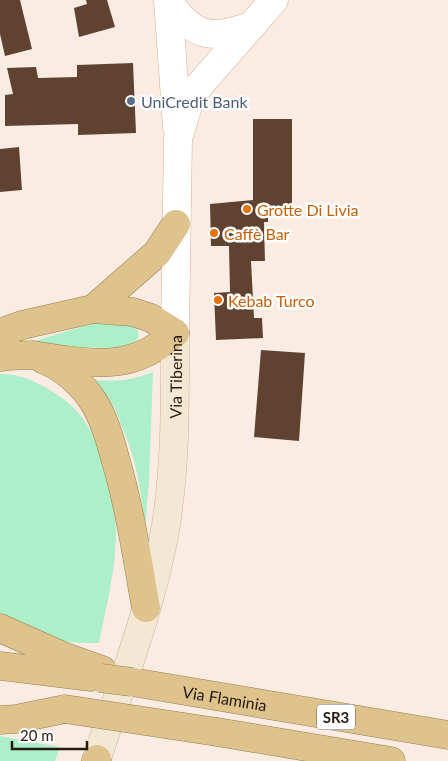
<svg xmlns="http://www.w3.org/2000/svg" width="448" height="761" viewBox="0 0 448 761" font-family="Lato,sans-serif">
<style>
.green{fill:#acefc8}
.building{fill:#5f4330}
.lines{fill:none;stroke-linecap:round;stroke-linejoin:round}
.tertiary-casing{stroke:#d1af9a;stroke-width:29}
.secondary-casing{stroke:#d1af9a;stroke-width:29}
.trunk-casing{stroke:#987e4f;stroke-width:29}
.tertiary{stroke:#fff;stroke-width:28}
.secondary{stroke:#f3e8d4;stroke-width:28}
.trunk{stroke:#dec38c;stroke-width:28}
.trunk-bridge-casing{stroke:#987e4f;stroke-width:29;stroke-linecap:butt}
.trunk-bridge{stroke:#dec38c;stroke-width:28}
.service-dot{fill:#5c6f8a;stroke:#fff;stroke-width:2}
.food-dot{fill:#e8710a;stroke:#fff;stroke-width:2}
.labels{text-anchor:middle;dominant-baseline:central;stroke-width:5;stroke-linejoin:round;paint-order:stroke}
.shield{fill:#fff;stroke:#665e58;stroke-width:1}
.shield-label{font-size:15px;font-weight:bold;fill:#251911}
.service-label{font-size:16px;fill:#4e5e75;stroke:#fff;text-anchor:start}
.food-label{font-size:16px;fill:#c56008;stroke:#fff;text-anchor:start}
.street-label{font-size:16px;fill:#251911;stroke:#fff}
</style>
<rect width="100%" height="100%" fill="#faece3"/>
<path class="green" d="M 101,321 L 120,321 L 137,328 L 139,337 C 133,345 124,347 115,348 L 18,346 Z
M 153,372 L 149,482 L 145,527 C 141,491 137,462 123,429 C 119,419 115,407 108,398 C 103,391 96,386 89,380 C 116,381 127,382 153,372 Z
M 0,374 C 20,373 37,382 53,392 C 86,413 94,433 104,469 C 110,490 116,512 116,533 C 116,570 106,607 99,643 L 81,643 L 59,641 L 0,615 Z
M 0,736 L 60,747 L 55,761 L 0,761 Z"/>
<path class="building" d="M 0,0 L 20,0 L 32,49 L 5,56 L 0,34 Z
M 86,0 L 107,0 L 115,27 L 79,37 L 74,8 L 87,4 Z
M 133,63 L 136,133 L 78,135 L 78,124 L 5,126 L 5,95 L 13,94 L 7,68 L 36,67 L 38,78 L 77,77 L 77,65 Z
M 253,119 L 292,119 L 292,214 L 268,214 L 268,222 L 264,222 L 265,261 L 251,261 L 254,318 L 262,318 L 263,338 L 216,340 L 214,293 L 230,292 L 229,246 L 211,246 L 210,204 L 253,200 Z
M 19,147 L 22,190 L 0,192 L 0,149 Z
M 261,350 L 305,353 L 299,441 L 254,437 Z"/>
<g class="lines">
<defs>
<path id="tertiary" d="M 168,0 L 177,126
M 168,1 C 193,37 211,41 253,25
M 175,333 L 178,138 L 188,106 L 198,87 L 274,0"/>
<g id="secondary">
<path id="s1" d="M 96,761 C 121,685 151,609 165,531 C 176,465 175,399 175,333"/>
</g>
<g id="trunk">
<path d="M 93,309 L 157,253 L 176,224"/>
<path d="M 0,333 L 22,325 L 93,309 L 133,312 L 151,318 L 175,333 C 140,364 111,366 66,360 C 54,359 43,356 31,355 C 21,355 10,356 0,357"/>
<path d="M 44,360 C 63,367 82,384 93,401 C 104,418 110,439 115,458 C 130,508 137,558 146,608"/>
<path d="M 0,628 L 65,657 L 102,670"/>
<path d="M 0,666 L 91,677"/>
<path id="s2" d="M 132,682 L 448,735"/>
<path d="M 0,720 L 16,719 L 65,709"/>
<path d="M 217,732 L 391,761"/>
<path d="M 96,761 L 97,759"/>
</g>
</defs>
<use href="#tertiary" class="tertiary-casing"/>
<use href="#secondary" class="secondary-casing"/>
<use href="#trunk" class="trunk-casing"/>
<use href="#tertiary" class="tertiary"/>
<use href="#secondary" class="secondary"/>
<use href="#trunk" class="trunk"/>
<defs>
<path id="trunk-bridge" d="M 100,678 L 132,682
M 65,709 L 217,732"/>
</defs>
<use href="#trunk-bridge" class="trunk-bridge-casing"/>
<use href="#trunk-bridge" class="trunk-bridge"/>
</g>
<circle class="service-dot" cx="131" cy="101" r="5"/>
<g class="food-dot">
<circle cx="247" cy="209" r="5"/>
<circle cx="214" cy="233" r="5"/>
<circle cx="218" cy="300" r="5"/>
</g>
<g class="labels">
<rect class="shield" x="317" y="704.5" width="38" height="25" rx="4"/>
<g class="shield-label">
<text x="336" y="717">SR3</text>
</g>
<g class="service-label">
<text x="141" y="101">UniCredit Bank</text>
</g>
<g class="food-label">
<text x="257" y="209">Grotte Di Livia</text>
<text x="224" y="233">Caffè Bar</text>
<text x="228" y="300">Kebab Turco</text>
</g>
<g class="street-label">
<text stroke="none"><textPath href="#s1" startOffset="395">Via Tiberina</textPath></text>
<text stroke="none"><textPath href="#s2" startOffset="94">Via Flaminia</textPath></text>
</g>
</g>
<path d="M12 741v8h75v-8" fill="none" stroke="#251911" stroke-width="2.5"/>
<text x="20" y="741" font-size="15" fill="#251911" stroke="#ffffff" stroke-width="4" paint-order="stroke">20 m</text>
</svg>
